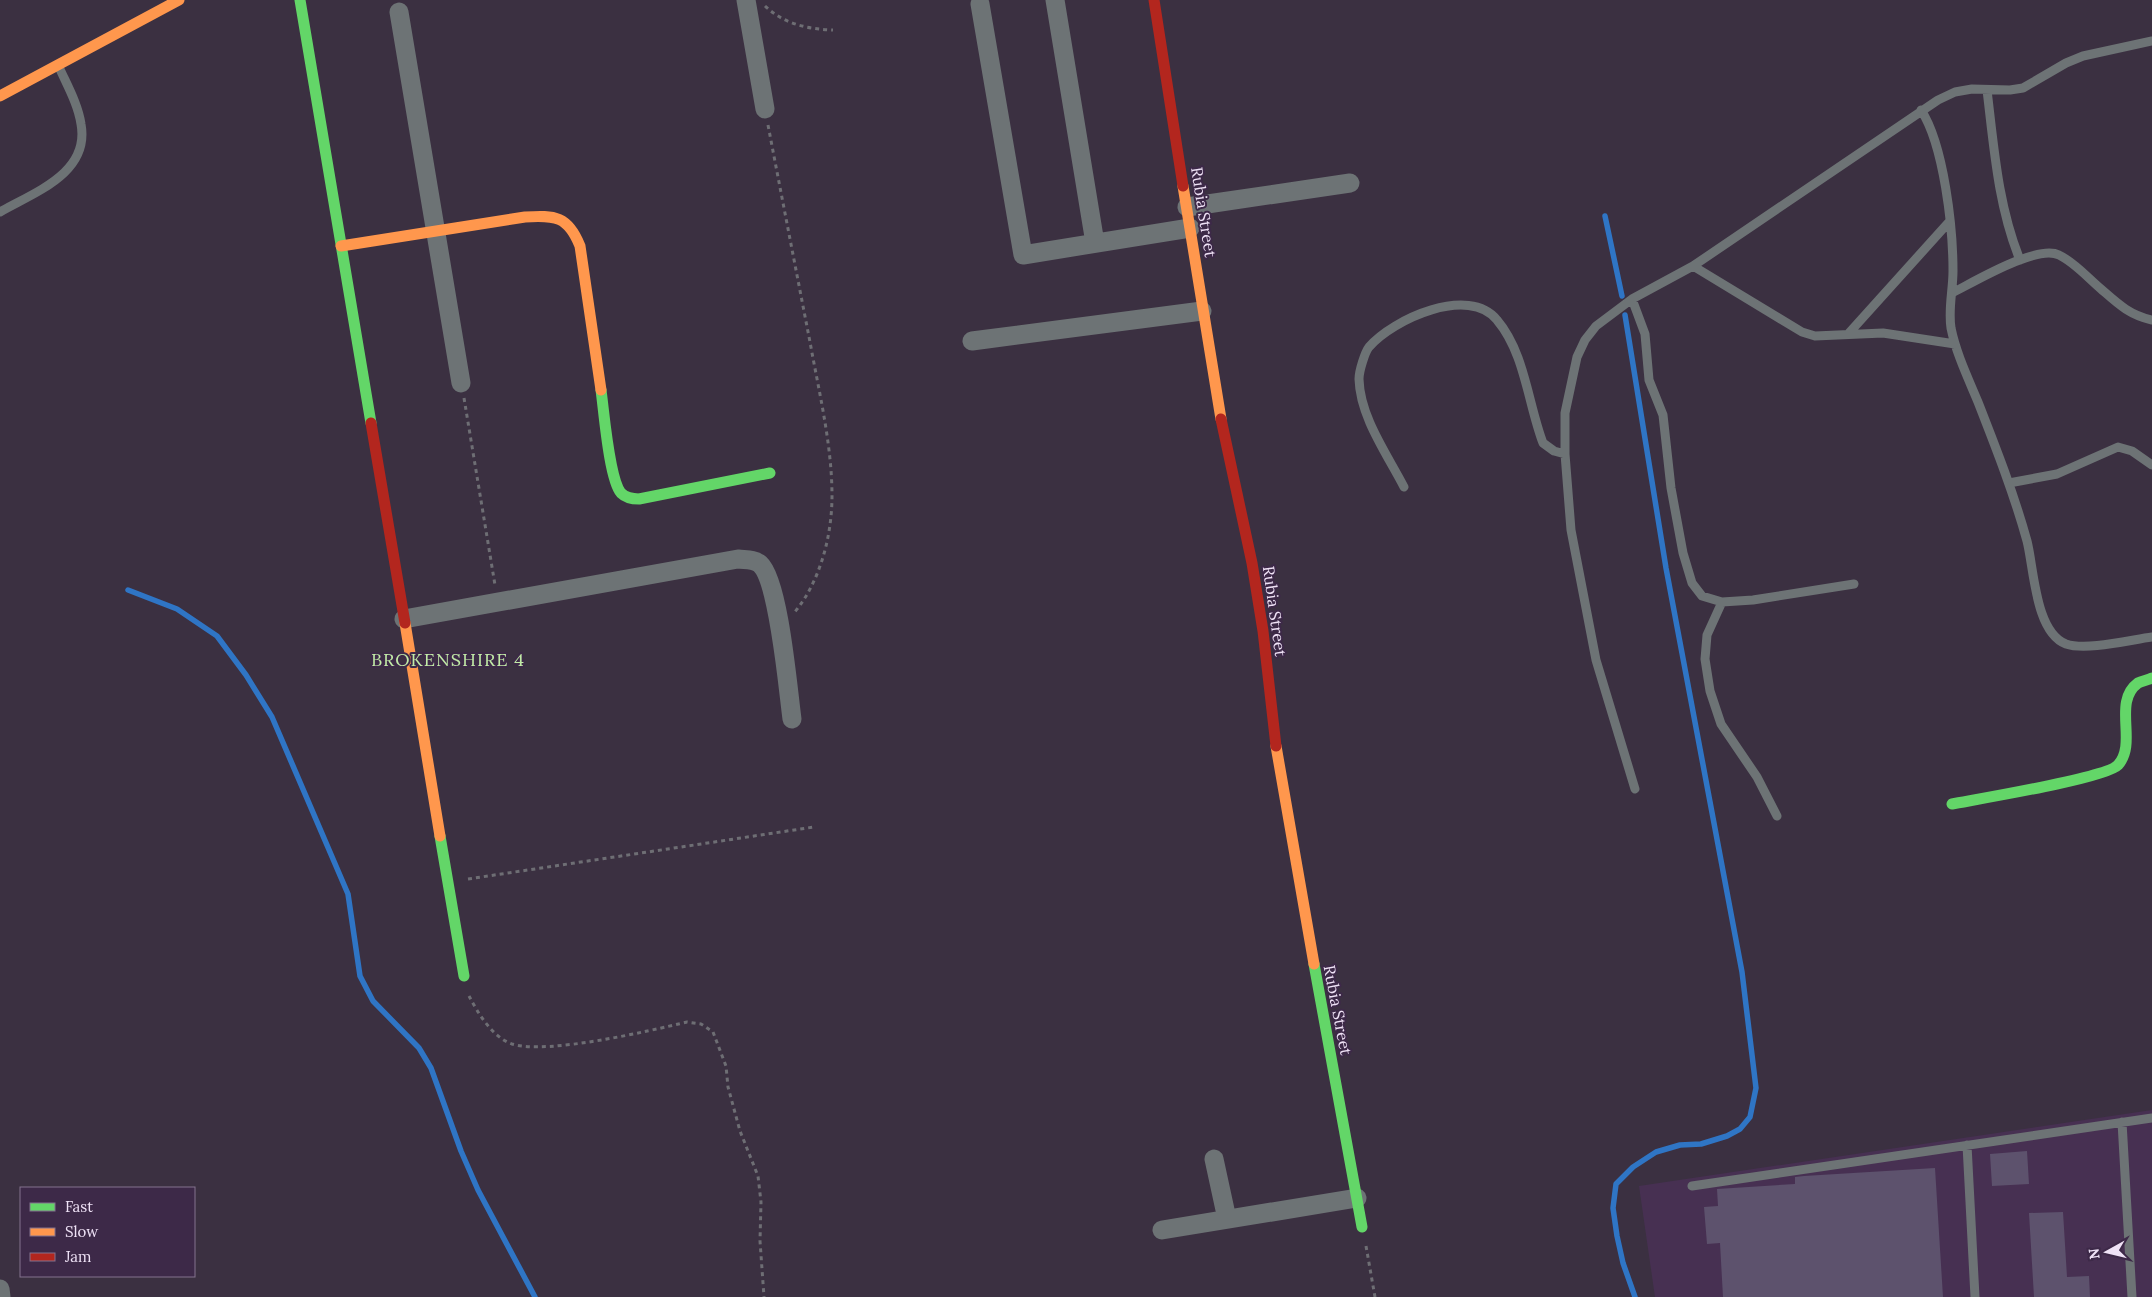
<svg xmlns="http://www.w3.org/2000/svg" width="2152" height="1297" viewBox="0 0 2152 1297" font-family="Lora,serif">
<style>
.built{fill:#473052}
.lines{fill:none;stroke-linecap:round;stroke-linejoin:round}
.stream{stroke:#2f75c5;stroke-width:5.5}
.building{fill:#5d526d}
.path{stroke:#6e6e74;stroke-width:3;stroke-dasharray:4 4;stroke-linecap:butt}
.lane{stroke:#6d7375;stroke-width:9}
.street{stroke:#6d7375;stroke-width:19}
.fast{stroke:#63d668;stroke-width:11}
.slow{stroke:#ff974d;stroke-width:11}
.jam{stroke:#b3261e;stroke-width:11}
.labels{text-anchor:middle;dominant-baseline:central;stroke-width:4;stroke-linejoin:round;paint-order:stroke}
.street-label{font-size:16px;fill:#efe2f6;stroke:#3d2948}
.neighbourhood-label{font-size:18px;letter-spacing:1px;fill:#c2eba7;stroke:#3d2948}
</style>
<rect width="100%" height="100%" fill="#3b3041"/>
<path class="built" d="M 2152,1110 L 2152,1297 L 1655,1297 L 1639,1186 Z"/>
<g class="lines">
<path class="stream" d="M 1605,216 L 1622,296
M 1625,315 L 1666,568 L 1742,972 L 1756,1088 L 1750,1117 L 1740,1129 L 1727,1136 L 1701,1144 L 1680,1145 L 1656,1152 L 1633,1167 L 1616,1184 L 1613,1208 L 1617,1236 L 1623,1263 L 1635,1297
M 128,590 L 177,609 L 217,636 L 246,675 L 272,717 L 348,894 L 360,976 L 373,1001 L 419,1048 L 431,1068 L 461,1151 L 478,1190 L 535,1297"/>
</g>
<path class="building" d="M 2027,1151 L 2029,1184 L 1992,1186 L 1990,1154 Z
M 1935,1168 L 1943,1297 L 1723,1297 L 1720,1243 L 1707,1244 L 1704,1207 L 1718,1206 L 1717,1189 L 1795,1184 L 1795,1177 L 1804,1176 Z
M 2063,1212 L 2067,1277 L 2089,1276 L 2090,1297 L 2034,1297 L 2029,1213 Z"/>
<g class="lines">
<path class="path" d="M 765,6 C 784,24 807,29 833,30
M 768,125 C 782,198 796,270 810,342 C 819,392 832,445 832,496 C 832,536 820,582 794,613
M 464,398 L 495,585
M 468,879 L 814,827
M 469,996 C 478,1013 492,1037 512,1044 C 547,1055 649,1031 687,1022 L 701,1024 L 713,1032 L 726,1066 L 728,1087 L 740,1131 L 758,1176 L 761,1202 L 760,1241 L 764,1297
M 1366,1246 L 1375,1297"/>
<path class="lane" d="M 1987,90 C 1994,148 1998,206 2020,260
M 1921,110 C 1944,145 1953,228 1953,271 C 1953,290 1948,309 1951,328 C 1956,353 1968,378 1978,402 C 1996,448 2014,494 2027,541 C 2034,568 2035,632 2066,644 C 2086,651 2130,640 2152,637
M 0,212 C 35,192 90,173 81,124 C 78,104 67,85 59,67
M 1693,266 L 1802,332 L 1815,336 L 1883,333 L 1955,344
M 1952,293 C 1974,282 2037,244 2059,255 C 2074,262 2088,278 2101,289 C 2117,303 2129,315 2152,320
M 1632,299 L 1645,334 L 1649,380 L 1663,415 L 1671,488 L 1683,553 L 1692,583 L 1702,596 L 1722,602 L 1753,600 L 1854,584
M 1849,333 L 1949,222
M 2009,483 L 2057,474 L 2118,447 L 2132,451 L 2152,465
M 1404,487 C 1387,454 1360,417 1359,379 C 1359,371 1365,352 1369,347 C 1393,319 1469,285 1497,320 C 1525,353 1528,404 1543,443 L 1554,451 L 1565,454
M 1722,602 L 1707,635 L 1705,659 L 1710,691 L 1721,724 L 1757,777 L 1777,816
M 1635,789 L 1596,660 L 1571,530 L 1565,454 L 1565,413 L 1577,357 L 1585,340 L 1596,326 L 1632,299 L 1693,266 L 1938,100 L 1955,92 L 1972,89 L 2010,90 L 2023,88 L 2066,63 L 2083,56 L 2152,41
M 2122,1122 L 2132,1297
M 1967,1145 L 1975,1297
M 1692,1186 L 2152,1118"/>
<path class="street" d="M 746,0 L 765,109
M 1055,0 L 1095,243
M 980,4 L 1023,255 L 1190,228
M 399,12 L 461,383
M 1187,207 L 1350,183
M 972,341 L 1202,311
M 404,619 L 738,559 C 746,560 754,559 760,564 C 779,581 788,690 792,719
M 1214,1159 L 1227,1219
M 1162,1230 L 1357,1198
M 0,1289 L 1,1297"/>
<path class="fast" d="M 300,0 L 371,423
M 601,390 C 604,411 609,479 621,493 C 626,498 632,499 639,499 L 770,473
M 1952,804 C 1978,799 2106,778 2118,765 C 2138,743 2112,702 2138,683 C 2142,681 2148,680 2152,678
M 440,836 L 464,976
M 1314,964 L 1362,1227"/>
<path class="slow" d="M 0,96 L 179,0
M 1183,186 L 1221,419
M 341,246 L 525,217 C 555,215 568,216 580,246 L 601,390
M 405,623 L 440,836
M 1276,746 L 1314,964"/>
<path class="jam" d="M 1154,0 L 1183,186
M 1221,419 L 1252,563 L 1263,631 L 1276,746
M 371,423 L 405,623"/>
</g>
<g class="labels">
<g class="street-label">
<text transform="translate(1204 212) rotate(81)">Rubia Street</text>
<text transform="translate(1275 611) rotate(82)">Rubia Street</text>
<text transform="translate(1338 1010) rotate(79)">Rubia Street</text>
</g>
<g class="neighbourhood-label">
<text x="448" y="659">BROKENSHIRE 4</text>
</g>
</g>
<rect x="20" y="1187" width="175" height="90" fill="#3d2948" stroke="#84738e"/>
<rect x="30" y="1203" width="25" height="8" fill="#63d668" stroke="#84738e"/>
<text x="65" y="1212" font-size="15" fill="#efe2f6">Fast</text>
<rect x="30" y="1228" width="25" height="8" fill="#ff974d" stroke="#84738e"/>
<text x="65" y="1237" font-size="15" fill="#efe2f6">Slow</text>
<rect x="30" y="1253" width="25" height="8" fill="#b3261e" stroke="#84738e"/>
<text x="65" y="1262" font-size="15" fill="#efe2f6">Jam</text>
<g transform="translate(2107 1252) rotate(262)" stroke="#3d2948" stroke-width="4" paint-order="stroke">
<path d="M0-4L9 19L0 12L-9 19Z" fill="#efe2f6"/>
<text y="-8" font-size="14" font-weight="bold" text-anchor="middle" fill="#efe2f6">N</text>
</g>
</svg>
